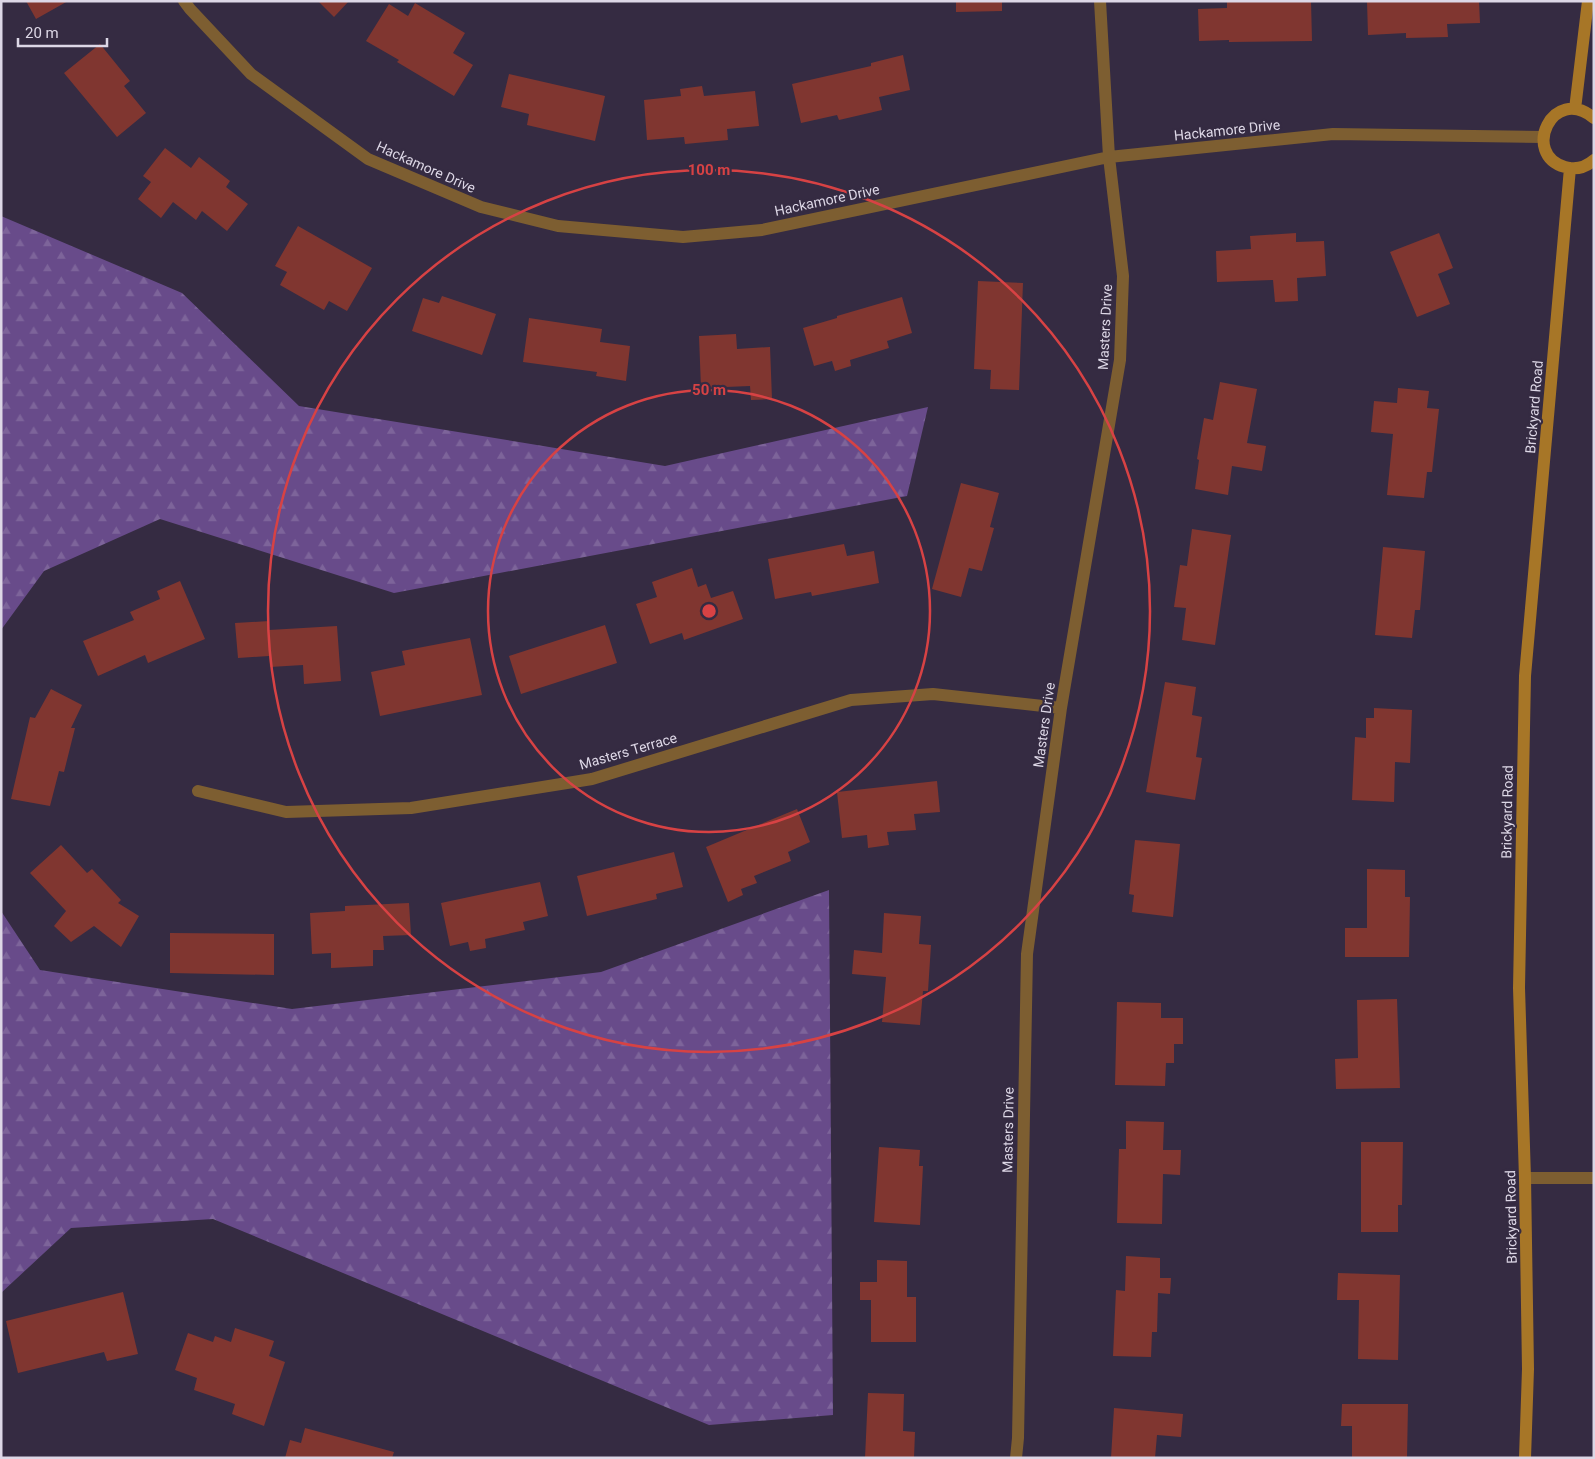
<svg xmlns="http://www.w3.org/2000/svg" width="1595" height="1459" viewBox="0 0 1595 1459" font-family="Roboto,sans-serif">
<style>
.forest{fill:url(#forest-firs)}
.building{fill:#803630}
.lines{fill:none;stroke-linecap:round;stroke-linejoin:round}
.street{stroke:#7d5e31;stroke-width:12}
.secondary{stroke:#a77627;stroke-width:12}
.ring{fill:none;stroke:#d74244;stroke-width:2.5}
.labels{text-anchor:middle;dominant-baseline:central;stroke-width:4.5;stroke-linejoin:round;paint-order:stroke}
.street-label{font-size:14px;fill:#ddd7e6;stroke:#352b42}
.centre{fill:#d74244;stroke:#352b42;stroke-width:2.5}
.ring-label{font-size:15px;text-anchor:middle;font-weight:bold;fill:#d74244;stroke:#352b42;stroke-width:4.5;stroke-linejoin:round;paint-order:stroke}
</style>
<defs>
<pattern id="forest-firs" width="22" height="20" patternUnits="userSpaceOnUse" patternTransform="scale(1.25)"><rect width="22" height="20" fill="#684b8a"/><path d="M5 1l3.5 6h-7zM16 11l3.5 6h-7z" fill="#7d649a"/></pattern>
</defs>
<rect width="100%" height="100%" fill="#352b42"/>
<path class="forest" d="M 1,216 L 182,293 L 299,406 L 665,466 L 928,407 L 907,496 L 394,593 L 160,519 L 44,571 L 1,630 Z
M 829,890 L 833,1415 L 709,1425 L 213,1219 L 71,1228 L 1,1293 L 1,911 L 40,970 L 292,1009 L 601,972 Z"/>
<path class="building" d="M 26,1 L 68,1 L 36,19 Z
M 318,1 L 349,1 L 334,17 Z
M 956,1 L 1002,1 L 1002,11 L 956,12 Z
M 1227,1 L 1311,1 L 1312,41 L 1229,42 L 1229,40 L 1199,41 L 1198,9 L 1227,8 Z
M 1367,1 L 1479,1 L 1480,23 L 1447,24 L 1448,37 L 1406,38 L 1406,33 L 1368,35 Z
M 415,3 L 465,33 L 453,53 L 473,65 L 454,96 L 397,62 L 399,60 L 366,41 L 389,4 L 408,16 Z
M 100,44 L 130,81 L 124,86 L 146,113 L 117,137 L 64,73 Z
M 903,55 L 910,90 L 879,97 L 882,110 L 839,120 L 837,115 L 801,123 L 792,84 L 871,66 L 871,63 Z
M 509,74 L 605,96 L 595,141 L 527,125 L 529,114 L 501,107 Z
M 702,86 L 704,96 L 755,91 L 759,126 L 727,129 L 728,140 L 685,144 L 684,137 L 647,140 L 644,100 L 681,96 L 680,89 Z
M 165,148 L 191,168 L 199,157 L 230,181 L 226,187 L 248,204 L 227,231 L 202,211 L 196,220 L 173,202 L 161,218 L 138,199 L 151,182 L 143,176 Z
M 298,226 L 372,268 L 347,311 L 329,301 L 324,310 L 280,285 L 287,272 L 275,266 Z
M 1296,233 L 1296,242 L 1324,241 L 1326,276 L 1297,278 L 1298,301 L 1275,302 L 1273,280 L 1217,282 L 1216,251 L 1251,249 L 1250,236 Z
M 1439,233 L 1453,268 L 1438,274 L 1450,304 L 1417,317 L 1390,252 Z
M 978,281 L 1023,283 L 1019,390 L 990,389 L 991,370 L 974,369 Z
M 442,296 L 496,314 L 482,355 L 412,331 L 423,298 L 439,303 Z
M 902,297 L 912,333 L 887,341 L 889,348 L 850,360 L 851,366 L 835,371 L 832,361 L 814,366 L 803,328 L 837,318 L 837,316 Z
M 529,318 L 602,329 L 600,342 L 630,346 L 626,381 L 596,376 L 597,372 L 523,362 Z
M 736,334 L 737,349 L 770,347 L 772,399 L 751,400 L 750,386 L 701,388 L 699,336 Z
M 1220,382 L 1257,389 L 1247,443 L 1266,446 L 1262,471 L 1232,466 L 1228,495 L 1195,489 L 1199,460 L 1197,459 L 1204,418 L 1213,420 Z
M 1398,388 L 1429,391 L 1427,408 L 1439,409 L 1432,472 L 1427,472 L 1424,498 L 1387,495 L 1393,434 L 1371,432 L 1374,401 L 1397,403 Z
M 961,483 L 999,493 L 990,527 L 994,528 L 982,571 L 969,568 L 961,597 L 932,589 Z
M 1192,529 L 1231,535 L 1215,645 L 1182,640 L 1186,608 L 1174,607 L 1180,565 L 1187,566 Z
M 844,544 L 847,556 L 874,551 L 879,583 L 812,596 L 811,592 L 775,599 L 768,559 Z
M 1383,547 L 1425,551 L 1420,610 L 1415,610 L 1412,638 L 1375,635 Z
M 692,568 L 698,587 L 706,584 L 711,598 L 733,591 L 743,619 L 684,640 L 682,633 L 650,644 L 636,604 L 657,597 L 652,582 Z
M 180,581 L 205,639 L 148,663 L 145,655 L 98,676 L 83,641 L 134,620 L 130,612 L 160,599 L 157,591 Z
M 269,621 L 269,630 L 337,626 L 341,681 L 304,684 L 303,665 L 270,667 L 269,656 L 238,658 L 235,623 Z
M 605,625 L 617,663 L 521,694 L 509,656 Z
M 470,638 L 482,695 L 380,716 L 371,672 L 405,665 L 402,651 Z
M 1165,682 L 1196,687 L 1192,715 L 1202,717 L 1196,757 L 1202,758 L 1195,800 L 1146,792 Z
M 51,689 L 82,705 L 71,728 L 75,728 L 64,772 L 59,771 L 50,806 L 11,799 L 30,717 L 35,718 Z
M 1374,708 L 1412,710 L 1410,763 L 1395,762 L 1394,802 L 1352,800 L 1355,737 L 1366,738 L 1366,718 L 1374,718 Z
M 937,781 L 940,812 L 914,814 L 916,830 L 887,832 L 889,845 L 868,848 L 867,835 L 842,838 L 837,792 Z
M 797,809 L 810,842 L 788,852 L 791,861 L 754,876 L 757,883 L 741,889 L 743,895 L 728,902 L 706,847 Z
M 1135,840 L 1180,844 L 1173,917 L 1132,912 L 1134,895 L 1129,894 Z
M 61,845 L 87,873 L 92,869 L 121,900 L 118,903 L 139,916 L 121,947 L 94,926 L 71,942 L 54,926 L 66,911 L 30,873 Z
M 674,852 L 683,887 L 656,894 L 657,899 L 587,916 L 577,876 Z
M 1367,869 L 1405,870 L 1405,897 L 1410,897 L 1409,957 L 1345,957 L 1345,928 L 1367,928 Z
M 540,882 L 548,916 L 523,922 L 525,930 L 485,939 L 486,948 L 470,951 L 468,942 L 450,946 L 441,903 Z
M 409,903 L 411,935 L 383,936 L 384,950 L 373,950 L 373,966 L 331,968 L 331,953 L 312,954 L 310,913 L 345,911 L 345,906 Z
M 884,913 L 921,916 L 919,944 L 931,945 L 928,991 L 923,991 L 920,1025 L 882,1022 L 886,977 L 852,974 L 854,950 L 882,953 Z
M 170,933 L 274,934 L 274,975 L 170,973 Z
M 1397,999 L 1400,1088 L 1336,1089 L 1335,1059 L 1358,1058 L 1357,1000 Z
M 1117,1002 L 1161,1003 L 1161,1018 L 1183,1018 L 1183,1044 L 1174,1044 L 1174,1063 L 1166,1063 L 1165,1086 L 1115,1085 Z
M 1126,1121 L 1164,1122 L 1163,1150 L 1181,1150 L 1180,1175 L 1163,1174 L 1162,1224 L 1117,1223 L 1119,1149 L 1126,1149 Z
M 1361,1142 L 1403,1142 L 1402,1205 L 1398,1205 L 1398,1232 L 1361,1232 Z
M 879,1147 L 920,1150 L 919,1166 L 923,1166 L 920,1225 L 874,1222 Z
M 1126,1256 L 1160,1258 L 1160,1278 L 1171,1278 L 1170,1294 L 1158,1293 L 1157,1332 L 1152,1332 L 1151,1357 L 1113,1356 L 1116,1290 L 1125,1291 Z
M 877,1260 L 907,1261 L 907,1297 L 916,1297 L 916,1342 L 871,1342 L 871,1300 L 860,1300 L 860,1282 L 877,1282 Z
M 1338,1273 L 1400,1275 L 1398,1360 L 1358,1359 L 1359,1300 L 1337,1300 Z
M 123,1292 L 138,1354 L 107,1361 L 104,1352 L 18,1373 L 6,1321 Z
M 235,1328 L 274,1341 L 269,1356 L 285,1362 L 264,1426 L 232,1414 L 235,1404 L 194,1390 L 197,1378 L 175,1370 L 188,1333 L 213,1342 L 215,1336 L 231,1342 Z
M 868,1393 L 904,1394 L 903,1431 L 915,1432 L 914,1458 L 865,1458 Z
M 1342,1404 L 1408,1404 L 1407,1458 L 1352,1458 L 1352,1426 L 1341,1426 Z
M 1114,1408 L 1183,1414 L 1181,1437 L 1157,1435 L 1155,1458 L 1111,1458 Z
M 305,1428 L 394,1452 L 392,1458 L 285,1458 L 290,1440 L 301,1443 Z"/>
<g class="lines">
<path class="street" d="M 184,1 L 190,9 L 251,74 L 368,159 L 481,207 L 558,226 L 683,237 L 762,230 L 1109,157 L 1333,134 L 1543,137
M 198,791 L 286,812 L 411,808 L 592,779 L 851,700 L 933,694 L 1061,708
M 1525,1178 L 1594,1178
M 1016,1458 L 1018,1438 L 1027,954 L 1061,708 L 1120,360 L 1123,276 L 1109,157 L 1100,1"/>
<path class="secondary" d="M 1575,109 L 1588,1
M 1594,118 C 1552,84 1521,155 1565,167 C 1576,170 1586,167 1594,160
M 1525,1458 L 1528,1369 L 1525,1178 L 1519,988 L 1525,676 L 1570,168"/>
</g>
<g class="ring">
<circle cx="709" cy="611" r="221"/>
<circle cx="709" cy="611" r="441"/>
</g>
<g class="labels">
<g class="street-label">
<text transform="translate(1227 130) rotate(-6)">Hackamore Drive</text>
<text transform="translate(426 167) rotate(24)">Hackamore Drive</text>
<text transform="translate(827 200) rotate(-12)">Hackamore Drive</text>
<text transform="translate(1105 327) rotate(-87)">Masters Drive</text>
<text transform="translate(1534 407) rotate(-85)">Brickyard Road</text>
<text transform="translate(1044 725) rotate(-82)">Masters Drive</text>
<text transform="translate(628 751) rotate(-16)">Masters Terrace</text>
<text transform="translate(1507 812) rotate(-89)">Brickyard Road</text>
<text transform="translate(1008 1130) rotate(-89)">Masters Drive</text>
<text transform="translate(1511 1217) rotate(-91)">Brickyard Road</text>
</g>
</g>
<circle cx="709" cy="611" r="8" class="centre"/>
<g class="ring-label">
<text x="709" y="175">100 m</text>
<text x="709" y="395">50 m</text>
</g>
<rect width="1595" height="1459" fill="none" stroke="#ddd7e6" stroke-width="5"/>
<path d="M18 38v8h89v-8" fill="none" stroke="#ddd7e6" stroke-width="2.5"/>
<text x="25" y="38" font-size="15" fill="#ddd7e6" stroke="#352b42" stroke-width="4" paint-order="stroke">20 m</text>
</svg>
